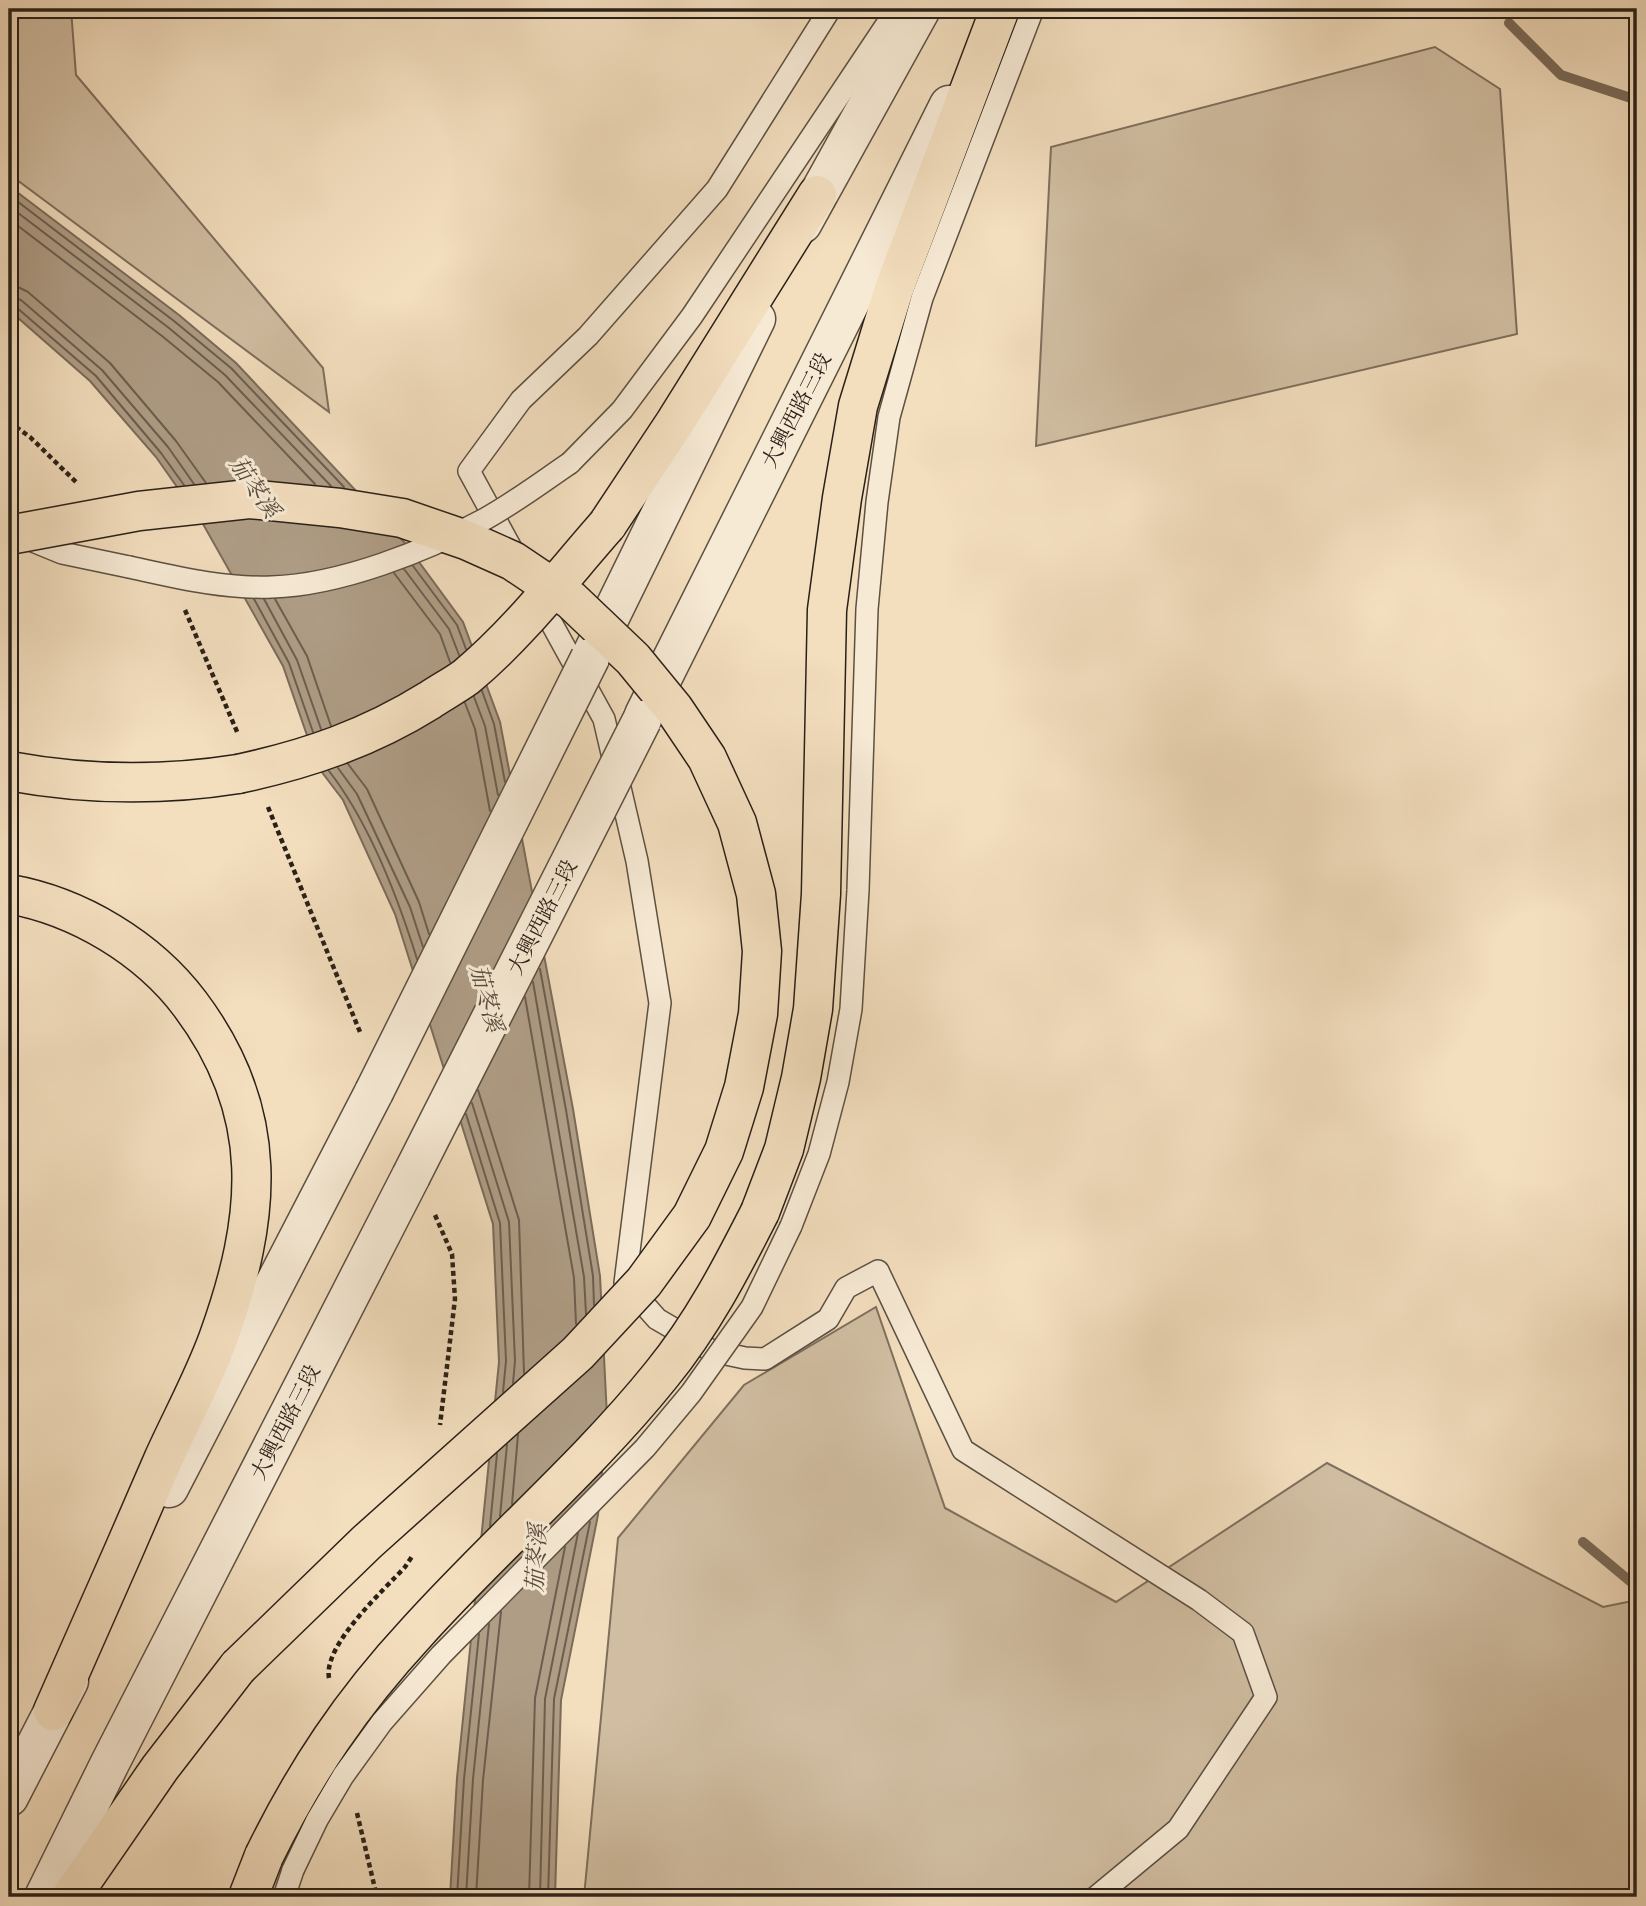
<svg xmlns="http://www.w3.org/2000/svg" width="1646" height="1906" viewBox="0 0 1646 1906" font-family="'Libre Caslon Text','Noto Serif TC',serif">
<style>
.green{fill:#d1bea2;stroke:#7e6f5d;stroke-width:2}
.water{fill:#af9d86;stroke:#7a6b5a;stroke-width:2}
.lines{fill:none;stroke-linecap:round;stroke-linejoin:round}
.shore{stroke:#6c5e4f;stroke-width:2}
.stream{stroke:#7a6b5a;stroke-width:10}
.service-casing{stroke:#5c5042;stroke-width:24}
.tertiary-casing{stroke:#5c5042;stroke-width:41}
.motorway-casing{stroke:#2a2018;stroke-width:41}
.path{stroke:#2a2018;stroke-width:4.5;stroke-dasharray:5 3.5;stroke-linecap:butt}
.service{stroke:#f7ead5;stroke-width:21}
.tertiary{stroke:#f7ead5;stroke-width:38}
.motorway{stroke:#f3debe;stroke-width:38}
.service-bridge-casing{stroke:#5c5042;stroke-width:24;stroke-linecap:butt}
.tertiary-bridge-casing{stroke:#5c5042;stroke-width:41;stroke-linecap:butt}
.motorway-bridge-casing{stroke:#2a2018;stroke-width:41;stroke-linecap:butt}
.service-bridge{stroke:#f7ead5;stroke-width:21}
.tertiary-bridge{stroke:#f7ead5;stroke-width:38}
.motorway-bridge{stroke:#f3debe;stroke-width:38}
.labels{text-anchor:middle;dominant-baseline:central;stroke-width:6;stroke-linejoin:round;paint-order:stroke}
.street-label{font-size:21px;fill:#2a2018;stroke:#f7ead5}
.water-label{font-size:23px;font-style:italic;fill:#594c3e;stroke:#f7ead5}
</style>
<rect width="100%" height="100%" fill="#f3debe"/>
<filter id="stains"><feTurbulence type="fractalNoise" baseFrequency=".00286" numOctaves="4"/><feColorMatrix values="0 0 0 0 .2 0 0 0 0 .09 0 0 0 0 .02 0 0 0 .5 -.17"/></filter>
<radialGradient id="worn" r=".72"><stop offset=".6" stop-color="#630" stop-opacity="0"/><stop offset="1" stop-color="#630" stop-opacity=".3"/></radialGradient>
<path class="green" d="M 9,9 L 71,9 L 76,75 L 323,368 L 329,412 L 9,174 Z
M 1435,47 L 1500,89 L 1517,334 L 1036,446 L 1051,147 Z
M 876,1307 L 945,1508 L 1116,1602 L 1327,1463 L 1603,1607 L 1637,1600 L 1637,1897 L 584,1897 L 618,1538 L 744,1385 Z"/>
<path class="water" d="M 9,186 L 179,315 L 236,363 L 405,543 L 463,622 L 500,722 L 573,1109 L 600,1276 L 607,1417 L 598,1515 L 561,1700 L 555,1897 L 450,1897 L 457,1778 L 499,1362 L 493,1224 L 395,914 L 343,800 L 318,767 L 283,666 L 203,524 L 156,457 L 90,381 L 9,310 Z"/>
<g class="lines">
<path class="shore" d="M 9,195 L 174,321 L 231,368 L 344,487
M 9,206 L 169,328 L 225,375 L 331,486
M 9,219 L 162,336 L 218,382 L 315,484
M 9,286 L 18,287 L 28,292 L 110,363 L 176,441 L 206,483
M 9,296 L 21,300 L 102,370 L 168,447 L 194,484
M 9,305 L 16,307 L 96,376 L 161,453 L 184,485
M 413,566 L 457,625 L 466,649
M 404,569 L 449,629 L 459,655
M 394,573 L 440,634 L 450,662
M 254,599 L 289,663 L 313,732
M 264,599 L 297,660 L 321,729
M 275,599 L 307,656 L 331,726
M 482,691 L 494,724 L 505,782
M 474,697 L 485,726 L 498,795
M 465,703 L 475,729 L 490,811
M 348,764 L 367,789 L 419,902 L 429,934
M 338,768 L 357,794 L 410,907 L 423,947
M 329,771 C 368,821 398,898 417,959
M 540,969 L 566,1110 L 593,1276 L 594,1305
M 533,982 L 584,1277 L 586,1314
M 525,997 L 574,1278 L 576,1324
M 478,1090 L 519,1220 L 524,1373
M 472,1103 L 509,1222 L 515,1361 L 513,1383
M 466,1114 L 500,1223 L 506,1361 L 503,1392
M 512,1504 L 518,1435
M 500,1516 L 507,1445
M 490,1526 L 497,1454
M 457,1897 L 464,1779 L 479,1634
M 466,1897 L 473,1779 L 489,1624
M 476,1897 L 483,1780 L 501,1612
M 529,1897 L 535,1698 L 565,1547
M 540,1897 L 545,1699 L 578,1533
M 548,1897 L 554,1699 L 590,1522"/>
<path class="stream" d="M 1509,23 L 1561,75 L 1637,100
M 1583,1542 L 1637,1587"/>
<defs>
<path id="service" d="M 570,463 L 622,410 L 692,316 L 897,9
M 23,537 L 62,553 L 129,567
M 518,561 L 469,471 L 521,400 L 588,336 L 717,189 L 830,9
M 536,595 L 604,719 L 637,861 L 660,1003 L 625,1283 L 657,1319 L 712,1351 L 745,1358 L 765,1359 L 828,1319 L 846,1288 L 878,1271 L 963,1450 L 1199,1600 L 1243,1633 L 1266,1697 L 1178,1829 L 1096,1897
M 791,1226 L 819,1154 L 838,1082 L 851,1009 L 858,890 L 867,609 L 877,502 L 889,417 L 922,298 L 1033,9
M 284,1897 L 293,1870"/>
<path id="tertiary" d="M 802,224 L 921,9
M 590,658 L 756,319
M 644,715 L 949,105
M 169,1488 L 374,1092
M 9,1797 L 69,1681
M 44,1897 L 110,1763 L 411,1176"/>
<path id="motorway" d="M 607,525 L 674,424 L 817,195
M 9,771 C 85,785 162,786 238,774
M 9,894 C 78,906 148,948 190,1004 C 272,1113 262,1217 218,1339 C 203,1380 181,1420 163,1460 C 127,1544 90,1627 53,1711
M 760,1212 L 784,1149 L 801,1078 L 813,1009 L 821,894 L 827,610 L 842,498 L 858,406 L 894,289 L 1000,9
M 71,1897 L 160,1768 L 238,1667
M 248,1897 L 264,1856"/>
</defs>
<use href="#service" class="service-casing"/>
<use href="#tertiary" class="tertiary-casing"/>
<use href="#motorway" class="motorway-casing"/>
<path class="path" d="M 9,422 L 30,437 L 78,484
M 185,610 L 238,734
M 268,807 L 360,1032
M 435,1215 L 452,1254 L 455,1299 L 440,1425
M 329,1678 C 323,1645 384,1590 405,1567 L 413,1555
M 357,1813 L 377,1897"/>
<use href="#service" class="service"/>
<use href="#tertiary" class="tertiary"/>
<use href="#motorway" class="motorway"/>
<defs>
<path id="service-bridge" d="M 129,567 C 175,577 223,589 272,587 C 340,585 426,551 485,519 C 514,503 542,482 570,463
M 293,1870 L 317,1820 L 343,1776 L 382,1722 L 441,1655 L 645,1448 L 691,1393 L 752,1307 L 791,1226"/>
<path id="tertiary-bridge" d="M 374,1092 L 590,658
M 411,1176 L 642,720"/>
<path id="motorway-bridge" d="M 9,535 L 139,511 L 249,499 L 340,508 L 402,518 L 466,540 L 513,561 L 571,600 L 633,659 L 674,709 L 707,758 L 737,823 L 756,894 L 762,951 L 758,1014 L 744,1087 L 724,1151 L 692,1216 L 644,1282 L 578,1353 L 367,1542 L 238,1667
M 238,774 C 308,759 369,738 430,700 C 442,692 455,685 466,677 C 519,633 562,576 607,525
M 264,1856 C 305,1772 352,1702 416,1633 C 495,1545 587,1467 661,1375 C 702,1325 731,1269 760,1212"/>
</defs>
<use href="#service-bridge" class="service-bridge-casing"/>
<use href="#tertiary-bridge" class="tertiary-bridge-casing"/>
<use href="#motorway-bridge" class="motorway-bridge-casing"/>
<use href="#service-bridge" class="service-bridge"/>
<use href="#tertiary-bridge" class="tertiary-bridge"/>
<use href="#motorway-bridge" class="motorway-bridge"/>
</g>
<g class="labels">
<g class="street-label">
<text transform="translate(796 410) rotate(-63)">大興西路三段</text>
<text transform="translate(542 917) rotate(-63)">大興西路三段</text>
<text transform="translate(285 1422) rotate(-63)">大興西路三段</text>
</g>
<g class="water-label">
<text transform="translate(255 487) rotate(55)">茄苳溪</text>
<text transform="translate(487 998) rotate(75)">茄苳溪</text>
<text transform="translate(536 1558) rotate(-87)">茄苳溪</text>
</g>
</g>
<rect width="1646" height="1906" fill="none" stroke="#f3debe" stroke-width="35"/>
<rect x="10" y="10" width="1625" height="1885" fill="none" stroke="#2a2018" stroke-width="3.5"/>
<rect x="18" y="18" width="1611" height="1871" fill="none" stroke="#2a2018" stroke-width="2"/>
<rect width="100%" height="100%" filter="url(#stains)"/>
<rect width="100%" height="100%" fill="url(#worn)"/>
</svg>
